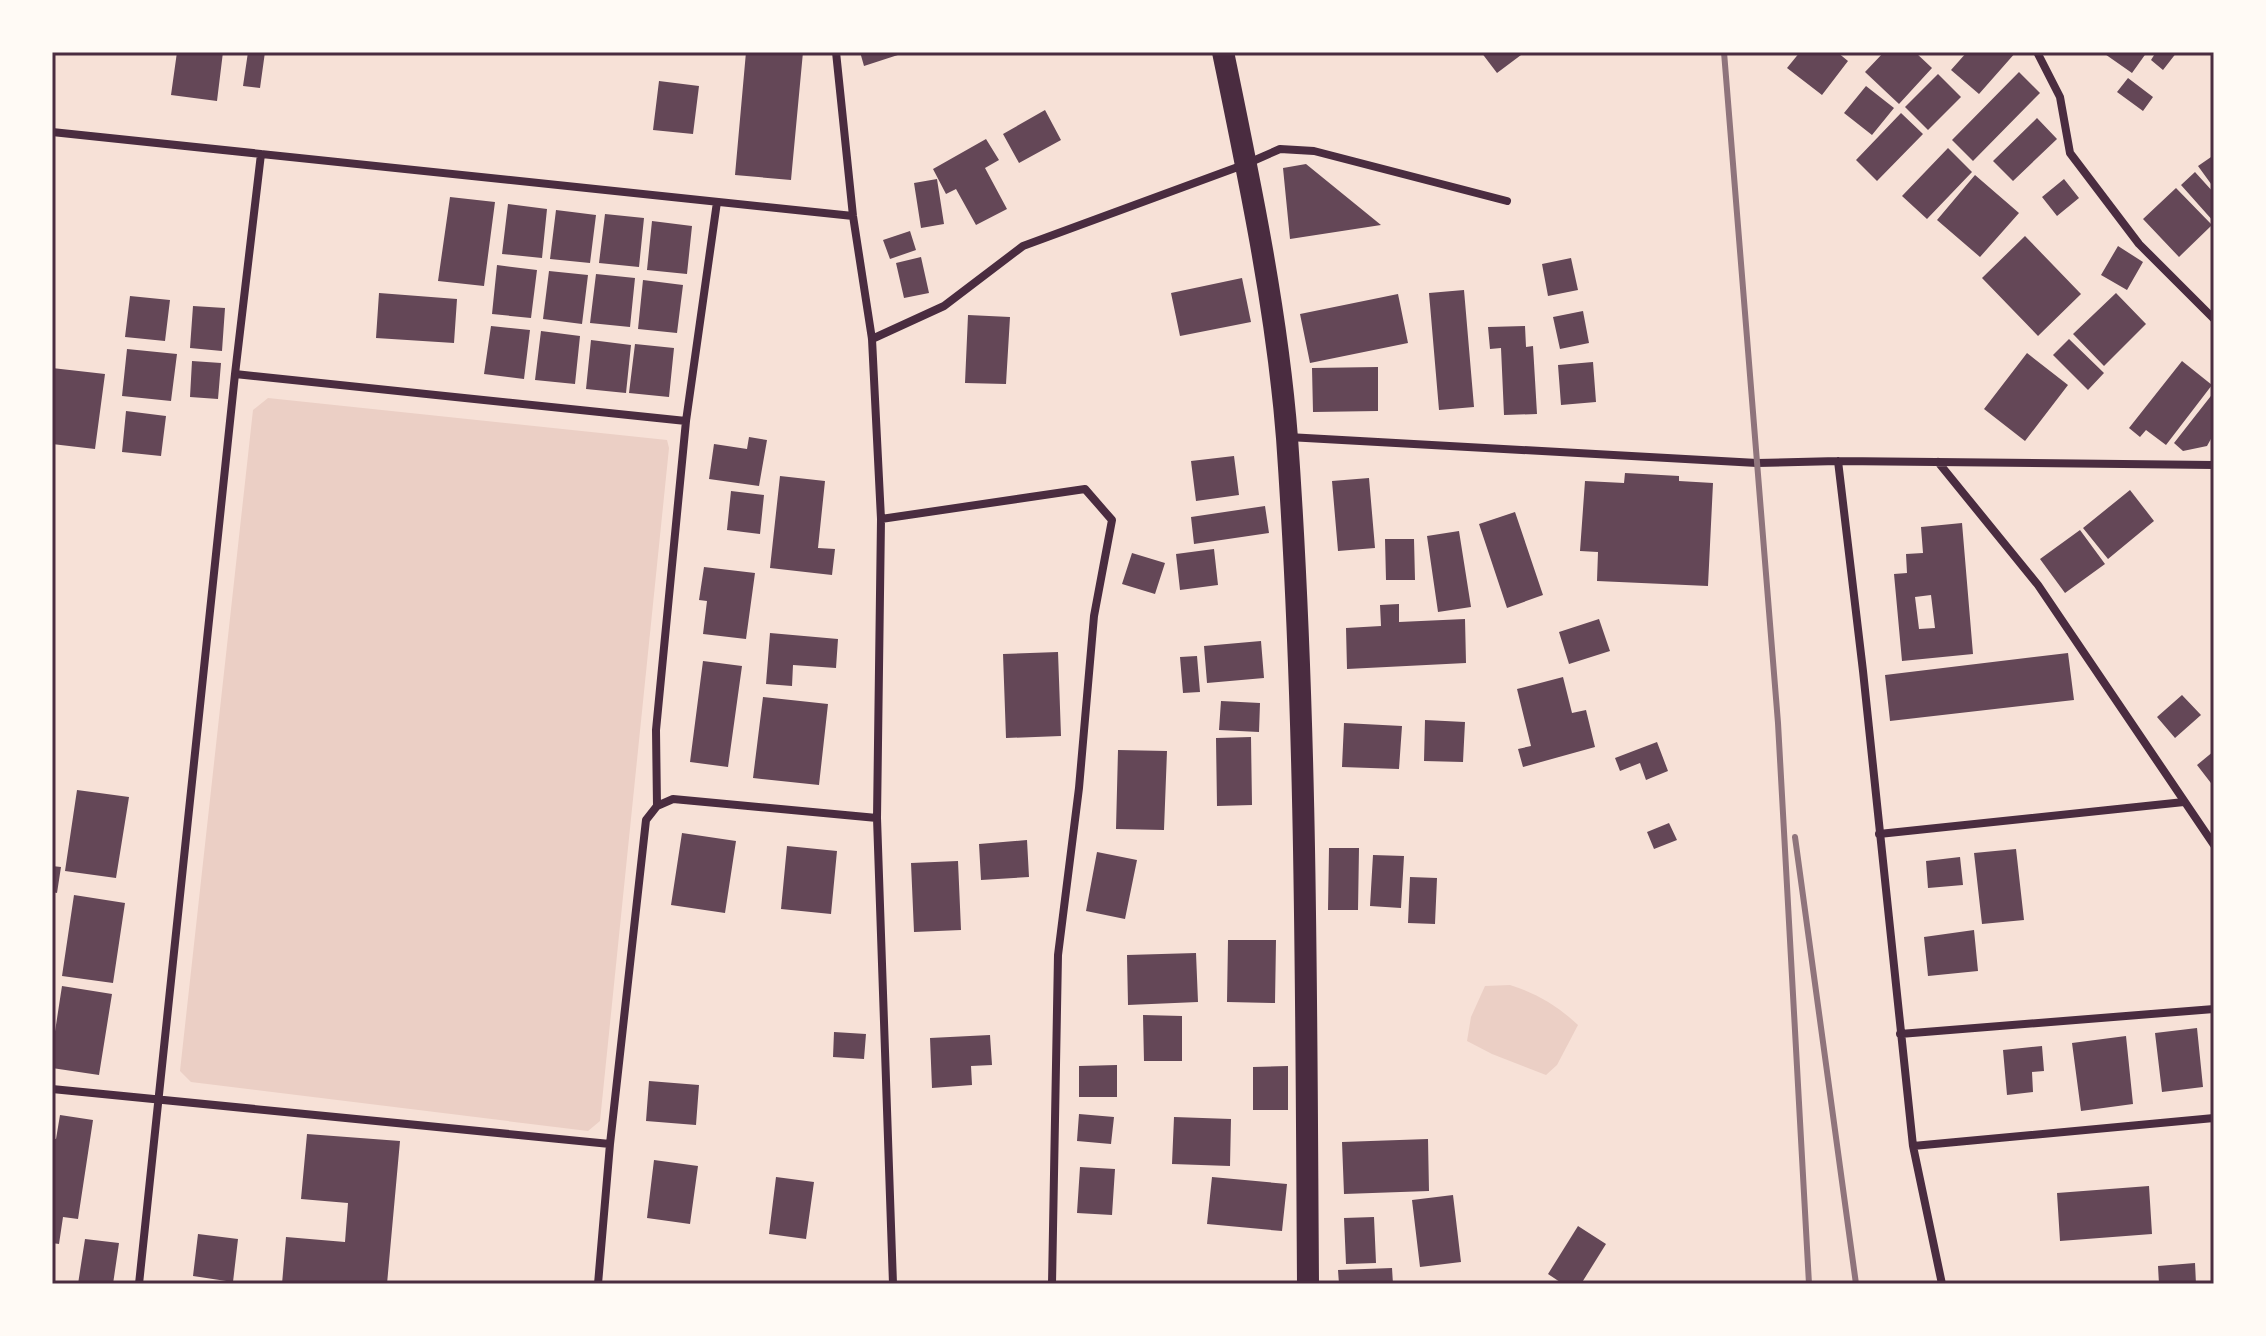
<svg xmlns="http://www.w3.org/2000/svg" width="2266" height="1336" viewBox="0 0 2266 1336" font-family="Figtree,sans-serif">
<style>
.green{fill:#ebcfc5}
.building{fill:#644757;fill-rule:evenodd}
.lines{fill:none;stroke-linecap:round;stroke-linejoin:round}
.minor{stroke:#4a2c40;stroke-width:8}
.trunk{stroke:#4a2c40;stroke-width:22}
.rail{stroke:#8f747c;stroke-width:6}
.neatline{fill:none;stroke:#4a2c40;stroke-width:3}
</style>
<rect width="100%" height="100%" fill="#f7e1d7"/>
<path class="green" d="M 268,398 L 667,440 L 669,448 L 600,1121 L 588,1131 L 191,1082 L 180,1071 L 253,410 Z
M 1510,985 C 1536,993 1558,1006 1578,1025 L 1557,1065 L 1546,1075 L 1492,1054 L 1467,1041 L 1471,1017 L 1485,986 Z"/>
<path class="building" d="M 177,52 L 223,52 L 217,101 L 171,95 Z
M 248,52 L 265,52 L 260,88 L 243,86 Z
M 746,52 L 803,52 L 791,180 L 735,175 Z
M 860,52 L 904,52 L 904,53 L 864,66 Z
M 1481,52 L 1525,52 L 1497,73 Z
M 1800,52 L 1837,52 L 1848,61 L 1822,95 L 1787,68 Z
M 1884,52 L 1915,52 L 1932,68 L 1899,104 L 1865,72 Z
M 1967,52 L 2016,52 L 1979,94 L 1951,70 Z
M 2102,52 L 2147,52 L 2132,73 Z
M 2156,52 L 2177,52 L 2163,70 L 2151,60 Z
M 2019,72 L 2040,93 L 1973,161 L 1952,140 Z
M 1938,74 L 1961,97 L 1928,130 L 1905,107 Z
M 2128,78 L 2153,97 L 2143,111 L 2117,92 Z
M 659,81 L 699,86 L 693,134 L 653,130 Z
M 1866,86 L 1894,108 L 1872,135 L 1844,113 Z
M 1045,110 L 1061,140 L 1019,163 L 1003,134 Z
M 1901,113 L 1923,134 L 1877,181 L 1856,160 Z
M 2037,118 L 2057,139 L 2013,181 L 1993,161 Z
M 986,139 L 999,160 L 985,168 L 1007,209 L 976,225 L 956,189 L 946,194 L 933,169 Z
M 1948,148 L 1972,172 L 1927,219 L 1902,196 Z
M 2214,155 L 2214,188 L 2198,166 Z
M 1306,164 L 1381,225 L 1290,239 L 1283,168 Z
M 2195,172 L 2214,193 L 2214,222 L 2181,185 Z
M 1975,175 L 2019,213 L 1980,257 L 1937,220 Z
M 937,179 L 944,224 L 921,228 L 914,183 Z
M 2064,179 L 2079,198 L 2057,216 L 2042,197 Z
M 2176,188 L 2212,225 L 2179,257 L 2143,219 Z
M 450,197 L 495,202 L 484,286 L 438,281 Z
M 508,204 L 547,209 L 542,258 L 502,254 Z
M 556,210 L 596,215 L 590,263 L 550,259 Z
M 605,214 L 644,218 L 639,267 L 599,263 Z
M 652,221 L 692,226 L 687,274 L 647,270 Z
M 910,231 L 916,250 L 890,259 L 883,240 Z
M 2025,236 L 2081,294 L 2038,336 L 1982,278 Z
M 2118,246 L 2143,262 L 2127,290 L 2101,275 Z
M 921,257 L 929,293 L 904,298 L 896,263 Z
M 1571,258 L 1578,290 L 1548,296 L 1542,264 Z
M 497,265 L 537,270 L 531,318 L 492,314 Z
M 549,271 L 588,275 L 582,324 L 543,319 Z
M 596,274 L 635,278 L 630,327 L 590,323 Z
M 1242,278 L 1251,322 L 1180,336 L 1171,293 Z
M 643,280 L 683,285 L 677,333 L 638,329 Z
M 1464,290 L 1474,407 L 1439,410 L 1429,293 Z
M 379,293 L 457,299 L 454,343 L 376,338 Z
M 2116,293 L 2146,324 L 2104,366 L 2073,334 Z
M 1398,294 L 1408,343 L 1310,363 L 1300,314 Z
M 130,296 L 170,300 L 165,341 L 125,337 Z
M 193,306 L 225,308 L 222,351 L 190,348 Z
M 1583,311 L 1589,343 L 1560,349 L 1553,317 Z
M 968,315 L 1010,317 L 1006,384 L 965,383 Z
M 491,326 L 530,330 L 524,379 L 484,374 Z
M 1525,326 L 1526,347 L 1533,346 L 1537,414 L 1504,415 L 1501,348 L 1490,349 L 1488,327 Z
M 541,331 L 580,336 L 575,384 L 535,380 Z
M 2069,339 L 2104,373 L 2088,390 L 2053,355 Z
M 591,340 L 631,345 L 626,393 L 586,389 Z
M 635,344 L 674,348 L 669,397 L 629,393 Z
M 127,349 L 177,354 L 171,401 L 122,396 Z
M 2027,353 L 2068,385 L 2025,441 L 1984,409 Z
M 192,361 L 221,363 L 218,399 L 190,397 Z
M 2182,361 L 2212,385 L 2166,445 L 2146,430 L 2140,437 L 2129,428 Z
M 1593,362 L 1596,402 L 1561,405 L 1558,365 Z
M 1378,367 L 1378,411 L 1313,412 L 1312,368 Z
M 52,368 L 105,374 L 95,449 L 52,444 Z
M 2214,392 L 2214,438 L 2212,437 L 2207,446 L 2183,451 L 2174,443 Z
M 126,411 L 166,416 L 161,456 L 122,452 Z
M 749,437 L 767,440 L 759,486 L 709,479 L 714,444 L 747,449 Z
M 1234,456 L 1239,495 L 1196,501 L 1191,461 Z
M 1625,473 L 1679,476 L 1679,481 L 1713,483 L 1708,586 L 1597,581 L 1598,552 L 1580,551 L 1585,481 L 1624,483 Z
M 780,476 L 825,481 L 818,548 L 835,549 L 832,575 L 770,568 Z
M 1369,478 L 1375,548 L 1338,551 L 1332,481 Z
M 2130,490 L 2154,521 L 2108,559 L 2083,528 Z
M 731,491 L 764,495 L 760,534 L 727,530 Z
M 1265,506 L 1269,533 L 1194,544 L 1191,517 Z
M 1515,512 L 1543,595 L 1507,608 L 1479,524 Z
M 1962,523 L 1973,654 L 1902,661 L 1894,574 L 1907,573 L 1906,554 L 1923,553 L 1921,527 ZM 1931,595 L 1935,628 L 1919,629 L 1915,597 Z
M 2080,530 L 2105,564 L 2065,593 L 2040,559 Z
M 1459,531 L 1471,607 L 1438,612 L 1427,536 Z
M 1385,539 L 1414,539 L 1415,580 L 1386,580 Z
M 1214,549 L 1218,585 L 1180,590 L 1176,554 Z
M 1132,553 L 1165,563 L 1155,594 L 1122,584 Z
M 704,567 L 755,573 L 746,639 L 703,634 L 707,601 L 699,600 Z
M 1399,604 L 1399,622 L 1465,619 L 1466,663 L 1347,669 L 1346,628 L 1381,626 L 1380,605 Z
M 1599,619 L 1610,651 L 1569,664 L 1559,632 Z
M 770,633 L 838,639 L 836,668 L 793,665 L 792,686 L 766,684 Z
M 1261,641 L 1264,678 L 1207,683 L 1204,646 Z
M 1058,652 L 1061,736 L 1006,738 L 1003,654 Z
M 2068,653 L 2074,700 L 1890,721 L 1885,675 Z
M 1197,656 L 1200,692 L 1183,693 L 1180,657 Z
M 703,661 L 742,666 L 728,767 L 690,762 Z
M 1563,677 L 1572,713 L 1586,710 L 1595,747 L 1523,767 L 1518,749 L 1531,746 L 1517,689 Z
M 2182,695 L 2201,715 L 2175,738 L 2157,717 Z
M 763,697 L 828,704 L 819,785 L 753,778 Z
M 1221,701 L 1260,703 L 1259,732 L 1219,730 Z
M 1425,720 L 1465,722 L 1463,762 L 1424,761 Z
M 1344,723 L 1402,726 L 1399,769 L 1342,767 Z
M 1251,737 L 1252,805 L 1217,806 L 1216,738 Z
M 1657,742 L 1668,771 L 1646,780 L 1640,763 L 1620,771 L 1615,758 Z
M 1118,750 L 1167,751 L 1164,830 L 1116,829 Z
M 2214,751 L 2214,787 L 2197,765 Z
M 77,790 L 129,797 L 116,878 L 65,871 Z
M 1669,823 L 1677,840 L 1654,849 L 1647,832 Z
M 682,833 L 736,841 L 725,913 L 671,905 Z
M 1027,840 L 1029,877 L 981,880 L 979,844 Z
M 787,846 L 837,851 L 831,914 L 781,909 Z
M 1329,848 L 1359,848 L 1358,910 L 1328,910 Z
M 2016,849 L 2024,920 L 1982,924 L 1974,853 Z
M 1097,852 L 1137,860 L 1125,919 L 1086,911 Z
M 1373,855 L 1404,856 L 1401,908 L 1370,906 Z
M 1960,857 L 1963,885 L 1928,888 L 1926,861 Z
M 958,861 L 961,930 L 914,932 L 911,863 Z
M 52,866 L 61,867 L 57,893 L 52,892 Z
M 1410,877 L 1437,878 L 1435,924 L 1408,923 Z
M 74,895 L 125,903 L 113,983 L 62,976 Z
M 1974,930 L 1978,971 L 1928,976 L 1924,937 Z
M 1228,940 L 1276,940 L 1275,1003 L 1227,1002 Z
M 1196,953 L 1198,1002 L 1128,1005 L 1127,955 Z
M 62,986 L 112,994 L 99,1075 L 52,1068 L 52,1051 Z
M 1143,1015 L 1182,1016 L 1182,1061 L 1144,1061 Z
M 2197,1028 L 2203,1087 L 2162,1092 L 2155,1033 Z
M 834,1032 L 866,1034 L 864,1059 L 833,1057 Z
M 990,1035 L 992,1065 L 971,1066 L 972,1085 L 932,1088 L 930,1038 Z
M 2126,1036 L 2133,1104 L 2081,1111 L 2072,1043 Z
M 2042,1046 L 2044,1071 L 2032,1072 L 2033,1092 L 2007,1095 L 2003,1050 Z
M 1117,1065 L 1117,1097 L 1079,1097 L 1079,1066 Z
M 1288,1066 L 1288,1110 L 1253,1110 L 1253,1067 Z
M 649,1081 L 699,1085 L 696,1125 L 646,1121 Z
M 1079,1114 L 1114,1117 L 1111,1144 L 1077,1141 Z
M 60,1115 L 93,1120 L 78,1219 L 63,1217 L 59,1244 L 52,1243 L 52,1138 L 56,1139 Z
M 1174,1117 L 1231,1119 L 1230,1166 L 1172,1164 Z
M 307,1134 L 400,1141 L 387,1284 L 282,1284 L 286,1237 L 345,1242 L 348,1203 L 301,1199 Z
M 1428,1139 L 1429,1191 L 1344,1194 L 1342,1142 Z
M 654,1160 L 698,1166 L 690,1224 L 647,1218 Z
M 1080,1167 L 1115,1169 L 1112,1215 L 1077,1213 Z
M 776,1177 L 814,1182 L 806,1239 L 769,1234 Z
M 1212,1177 L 1287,1184 L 1282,1231 L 1207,1224 Z
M 2149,1186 L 2152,1234 L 2060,1241 L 2057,1193 Z
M 1453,1195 L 1461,1262 L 1420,1267 L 1412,1200 Z
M 1374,1217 L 1376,1263 L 1346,1264 L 1344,1218 Z
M 1578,1226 L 1606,1244 L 1581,1284 L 1563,1284 L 1548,1274 Z
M 198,1234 L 238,1239 L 233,1282 L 193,1276 Z
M 85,1239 L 119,1243 L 113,1284 L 78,1284 Z
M 2195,1263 L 2196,1284 L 2159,1284 L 2158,1266 Z
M 1392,1268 L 1393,1284 L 1339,1284 L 1338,1270 Z"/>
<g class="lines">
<path class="minor" d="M 836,52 L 853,216 L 872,339 L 881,519 L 877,818 L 893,1284
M 2037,52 L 2060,97 L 2070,153 L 2139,244 L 2214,319
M 52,132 L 853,216
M 872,339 L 944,306 L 1023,246 L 1246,164 L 1280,149 L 1314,151 L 1507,201
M 235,374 L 686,421
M 1288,437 L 1757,463 L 1838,461 L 2214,465
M 1838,461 L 1863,671 L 1913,1146 L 1942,1284
M 1938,462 L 2038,585 L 2214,845
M 881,519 L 1085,489 L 1112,520 L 1094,616 L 1079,788 L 1058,955 L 1052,1284
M 657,806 L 656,730 L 686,421 L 717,202
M 1879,834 L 2184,802
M 1900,1034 L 2214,1009
M 52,1089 L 610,1144
M 1913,1146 L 2214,1118
M 139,1284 L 235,374 L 261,154
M 598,1284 L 610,1144 L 646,820 L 657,806 L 673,799 L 877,818"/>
<path class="trunk" d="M 1223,52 C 1249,178 1277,310 1287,438 C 1307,719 1306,1002 1308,1284"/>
<path class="rail" d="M 1724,52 L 1778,723 L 1809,1284
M 1795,837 L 1856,1284"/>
</g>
<rect width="2266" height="1336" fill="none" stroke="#fffaf5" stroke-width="108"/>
<rect x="54" y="54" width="2158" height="1228" class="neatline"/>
</svg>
